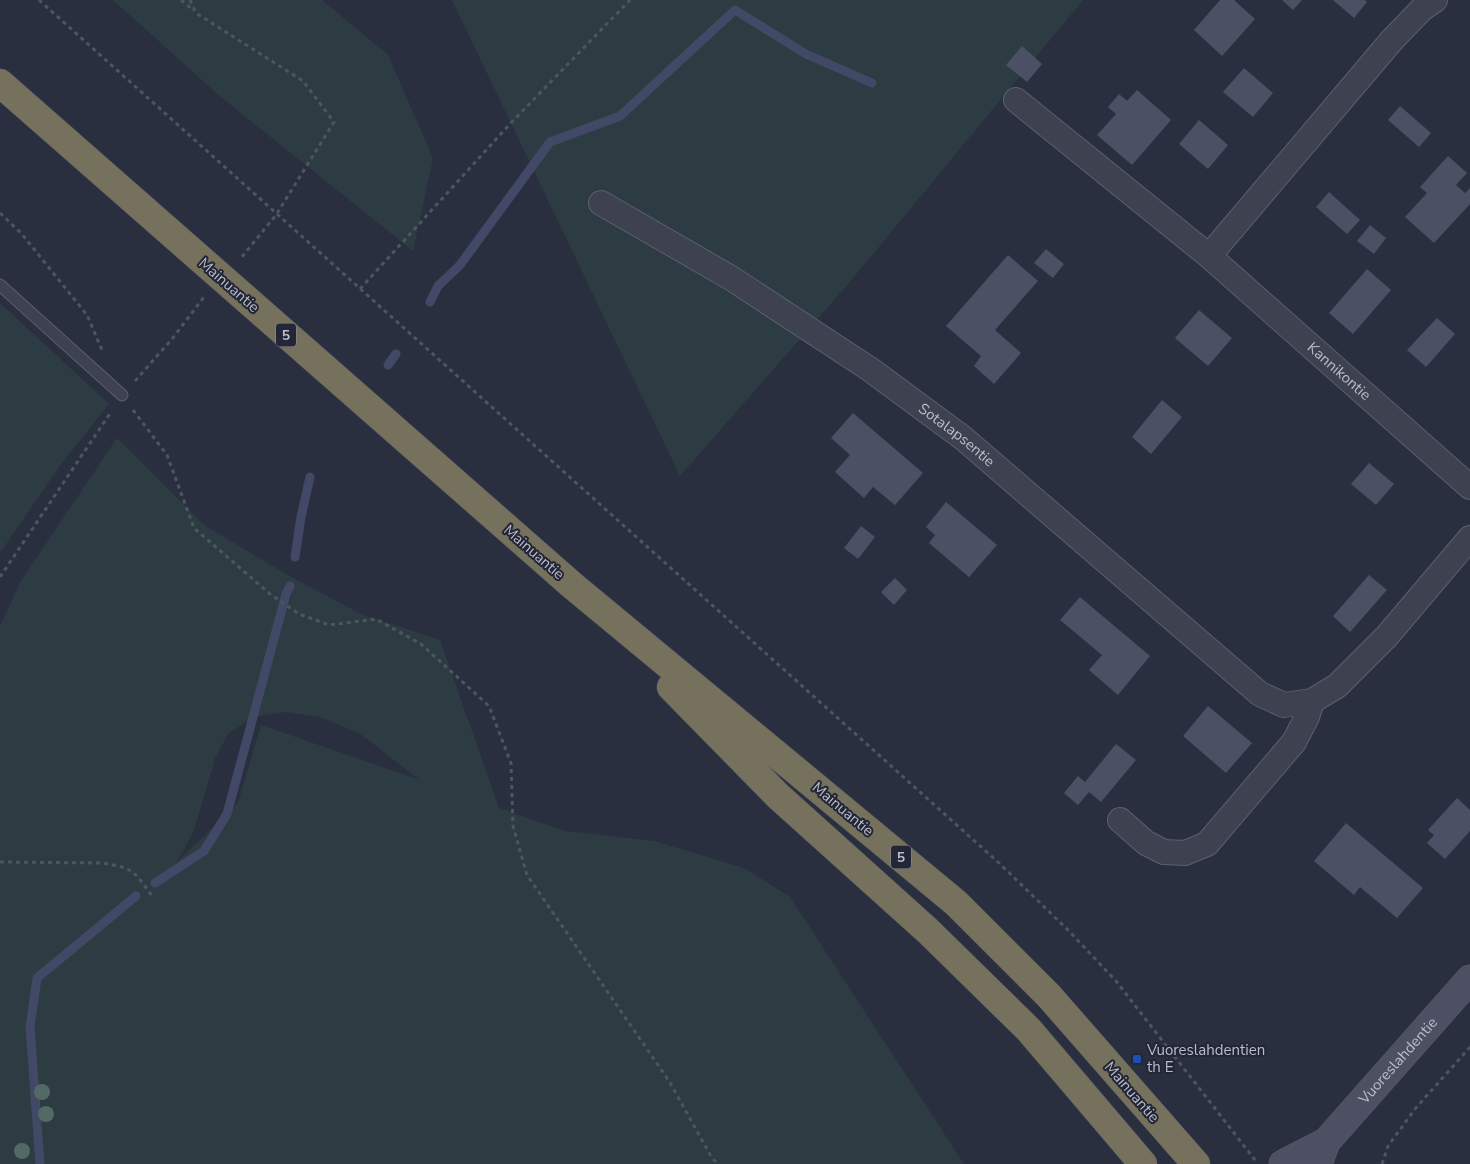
<svg xmlns="http://www.w3.org/2000/svg" width="1470" height="1164" viewBox="0 0 1470 1164" font-family="'Nunito Sans',sans-serif">
<style>
.green{fill:#2d3c42;fill-rule:evenodd}
.lines{fill:none;stroke-linecap:round;stroke-linejoin:round}
.stream{stroke:#424967;stroke-width:9}
.building{fill:#4c5064}
.lane-casing{stroke:#5c5f6e;stroke-width:13}
.street-casing{stroke:#5c5f6e;stroke-width:26}
.secondary-casing{stroke:#5c5f6e;stroke-width:29}
.highway-casing{stroke:#494c5b;stroke-width:29}
.path{stroke:#4b575e;stroke-width:3;stroke-dasharray:4 4;stroke-linecap:butt}
.lane{stroke:#3e4150;stroke-width:11}
.street{stroke:#3e4150;stroke-width:24}
.secondary{stroke:#4d5063;stroke-width:28}
.highway{stroke:#75715c;stroke-width:28}
.tree{fill:#536966}
.transit-dot{fill:#1a4fb4;stroke:#232636;stroke-width:2}
.labels{text-anchor:middle;dominant-baseline:central;stroke-width:4;stroke-linejoin:round;paint-order:stroke}
.shield{fill:#232636;stroke:#8d909e;stroke-width:1}
.shield-label{font-size:14px;font-weight:bold;fill:#bbbdca}
.street-label{font-size:15px;fill:#bbbdca;stroke:#232636}
.poi-label{font-size:15px;fill:#bbbdca;stroke:#232636;text-anchor:start}
</style>
<rect width="100%" height="100%" fill="#2a2f40"/>
<path class="green" d="M 113,0 L 322,0 L 388,55 L 433,158 L 413,251 L 222,98 Z
M 451,0 L 1083,0 L 849,283 L 680,476 L 453,2 Z
M 0,303 L 109,404 L 59,467 L 0,553 Z
M 117,438 L 204,525 L 291,577 L 363,615 L 440,640 L 499,808 L 565,831 L 654,841 L 744,868 L 790,897 L 964,1164 L 0,1164 L 0,626 L 21,581 ZM 286,712 L 320,717 L 359,733 L 420,780 L 261,725 L 238,803 L 176,863 L 194,831 L 215,758 L 228,734 L 253,717 Z"/>
<g class="lines">
<path class="stream" d="M 430,302 L 438,286 L 460,265 L 550,142 L 620,116 L 735,10 L 806,54 L 872,83
M 388,365 L 396,354
M 295,557 L 301,517 L 310,477
M 155,883 L 204,851 L 227,814 L 286,594 L 290,586
M 40,1164 L 30,1027 L 37,978 L 136,896"/>
</g>
<path class="building" d="M 1220,0 L 1234,0 L 1255,19 L 1222,56 L 1194,30 Z
M 1282,0 L 1302,0 L 1293,10 Z
M 1333,0 L 1365,0 L 1367,2 L 1354,18 Z
M 1022,46 L 1042,64 L 1027,82 L 1006,65 Z
M 1244,68 L 1273,93 L 1253,117 L 1223,92 Z
M 1137,90 L 1171,120 L 1132,165 L 1097,135 L 1116,114 L 1108,107 L 1119,94 L 1127,101 Z
M 1400,106 L 1431,133 L 1419,147 L 1388,120 Z
M 1199,120 L 1228,145 L 1208,169 L 1179,144 Z
M 1448,156 L 1467,173 L 1456,185 L 1465,193 L 1470,188 L 1470,204 L 1434,243 L 1405,217 L 1427,193 L 1420,187 Z
M 1329,192 L 1360,220 L 1347,234 L 1316,207 Z
M 1370,225 L 1386,238 L 1374,254 L 1357,241 Z
M 1046,249 L 1064,264 L 1053,278 L 1034,263 Z
M 1008,255 L 1038,281 L 995,330 L 1021,353 L 994,384 L 974,366 L 981,356 L 946,326 Z
M 1367,269 L 1391,290 L 1353,334 L 1329,313 Z
M 1199,310 L 1232,338 L 1208,366 L 1175,338 Z
M 1437,318 L 1455,334 L 1426,367 L 1407,350 Z
M 1162,400 L 1182,417 L 1151,454 L 1132,437 Z
M 853,413 L 923,473 L 895,505 L 873,487 L 864,498 L 835,472 L 850,455 L 831,438 Z
M 1369,463 L 1394,484 L 1376,505 L 1351,484 Z
M 946,502 L 997,545 L 969,577 L 929,543 L 935,535 L 926,527 Z
M 861,526 L 875,537 L 858,559 L 844,548 Z
M 1369,575 L 1387,590 L 1350,632 L 1333,616 Z
M 895,578 L 907,590 L 894,605 L 881,592 Z
M 1080,597 L 1150,656 L 1118,695 L 1089,670 L 1102,655 L 1060,620 Z
M 1208,706 L 1252,743 L 1226,773 L 1183,736 Z
M 1116,744 L 1136,760 L 1101,802 L 1089,792 L 1078,805 L 1064,793 L 1078,776 L 1085,782 Z
M 1457,798 L 1470,810 L 1470,831 L 1445,859 L 1427,843 L 1434,835 L 1428,830 Z
M 1346,823 L 1423,888 L 1397,918 L 1360,887 L 1354,895 L 1314,861 Z"/>
<g class="lines">
<defs>
<path id="lane" d="M 0,285 L 122,395"/>
<g id="street">
<path id="s1" d="M 1016,100 L 1209,256 L 1470,487"/>
<path id="s2" d="M 601,203 L 731,278 L 871,370 L 963,438 L 1260,694 L 1284,705 L 1312,701 L 1337,686 L 1387,636 L 1470,538"/>
<path d="M 1209,256 L 1392,40 L 1422,9 L 1435,0"/>
<path d="M 1120,820 L 1146,843 L 1164,852 L 1185,853 L 1207,844 L 1294,742 L 1307,717 L 1312,701"/>
</g>
<g id="secondary">
<path d="M 1283,1164 L 1326,1142"/>
<path id="s3" d="M 1318,1164 L 1326,1142 L 1470,979"/>
</g>
<path id="highway" d="M 0,83 L 573,586 L 956,903 L 1049,996 L 1196,1164
M 671,687 L 778,796 L 928,931 L 1029,1030 L 1143,1164"/>
</defs>
<use href="#lane" class="lane-casing"/>
<use href="#street" class="street-casing"/>
<use href="#secondary" class="secondary-casing"/>
<use href="#highway" class="highway-casing"/>
<path class="path" d="M 39,0 L 999,863 L 1067,929 L 1116,981 L 1255,1160
M 181,0 L 194,11
M 190,0 L 196,13 L 303,81 L 334,122 L 276,215 L 241,258
M 0,213 L 21,233 L 87,315 L 102,350
M 360,289 L 509,125 L 630,0
M 135,381 L 172,339 L 204,297
M 133,410 L 167,455 L 194,528 L 270,594 L 299,614 L 329,625 L 376,619 L 421,644 L 489,706 L 511,763 L 513,826 L 527,875 L 669,1081 L 712,1158 L 718,1164
M 0,577 L 111,412
M 0,862 L 102,863 C 134,868 134,871 152,896
M 1382,1164 L 1388,1146 L 1415,1109 L 1470,1047"/>
<use href="#lane" class="lane"/>
<use href="#street" class="street"/>
<use href="#secondary" class="secondary"/>
<use href="#highway" class="highway"/>
</g>
<g class="tree">
<circle cx="42" cy="1092" r="8"/>
<circle cx="46" cy="1114" r="8"/>
<circle cx="22" cy="1151" r="8"/>
</g>
<rect class="transit-dot" x="1132" y="1054" width="10" height="10" rx="2.5"/>
<g class="labels">
<g class="shield">
<rect x="276" y="323.5" width="20" height="23" rx="4"/>
<rect x="891" y="845.5" width="20" height="23" rx="4"/>
</g>
<g class="shield-label">
<text x="286" y="335">5</text>
<text x="901" y="857">5</text>
</g>
<g class="street-label">
<text transform="translate(229 285) rotate(41)">Mainuantie</text>
<text stroke="none"><textPath href="#s1" startOffset="422">Kannikontie</textPath></text>
<text stroke="none"><textPath href="#s2" startOffset="425">Sotalapsentie</textPath></text>
<text transform="translate(534 552) rotate(41)">Mainuantie</text>
<text transform="translate(843 809) rotate(40)">Mainuantie</text>
<text stroke="none"><textPath href="#s3" startOffset="132">Vuoreslahdentie</textPath></text>
<text transform="translate(1132 1092) rotate(49)">Mainuantie</text>
</g>
<g class="poi-label">
<text x="1147" y="1050">Vuoreslahdentien<tspan x="1147" dy="17">th E</tspan></text>
</g>
</g>
</svg>
